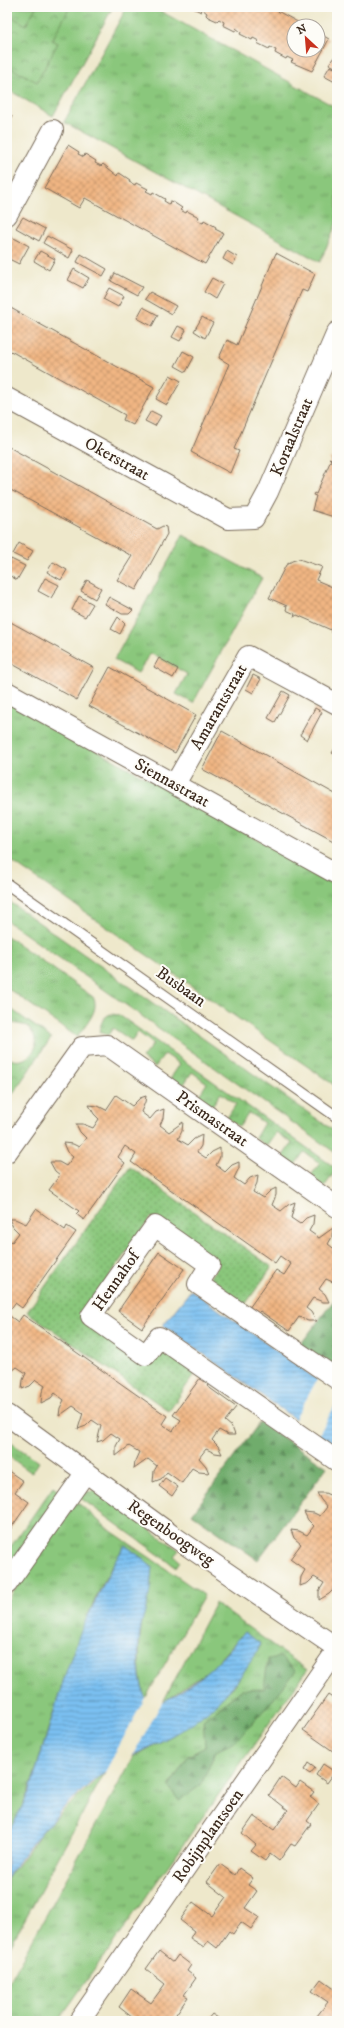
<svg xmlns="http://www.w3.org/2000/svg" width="344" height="2028" viewBox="0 0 344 2028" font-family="'IM FELL DW Pica',serif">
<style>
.grass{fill:url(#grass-tufts);stroke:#62784d}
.forest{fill:url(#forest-firs);stroke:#556b45}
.park{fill:url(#park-crowns);stroke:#62784d}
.garden{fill:url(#garden-dots);stroke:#62784d}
.water{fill:url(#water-rules);stroke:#5a7588}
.pier{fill:#eee8cb}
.building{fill:url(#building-cross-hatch)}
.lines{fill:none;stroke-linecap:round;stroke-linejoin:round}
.lane-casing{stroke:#7a6c5b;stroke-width:12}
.street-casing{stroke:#7a6c5b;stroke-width:22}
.lane{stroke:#fff;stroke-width:10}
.street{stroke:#fff;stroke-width:20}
.labels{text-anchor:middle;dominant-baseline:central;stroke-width:4;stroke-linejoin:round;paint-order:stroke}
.street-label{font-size:17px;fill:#3b2a1e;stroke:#fdfcf7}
</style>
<defs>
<pattern id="grass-tufts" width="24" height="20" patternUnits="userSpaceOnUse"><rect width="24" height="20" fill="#8ac77c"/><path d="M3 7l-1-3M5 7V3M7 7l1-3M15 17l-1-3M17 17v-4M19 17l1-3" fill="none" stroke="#72a265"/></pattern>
<pattern id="forest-firs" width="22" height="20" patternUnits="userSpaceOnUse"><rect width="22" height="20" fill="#6fac6c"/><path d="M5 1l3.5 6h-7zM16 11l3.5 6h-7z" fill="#5c8c58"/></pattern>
<pattern id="park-crowns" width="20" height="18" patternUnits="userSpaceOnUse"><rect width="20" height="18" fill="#8ac77c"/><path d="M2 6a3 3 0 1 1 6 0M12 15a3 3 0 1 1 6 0" fill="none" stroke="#72a265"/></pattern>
<pattern id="garden-dots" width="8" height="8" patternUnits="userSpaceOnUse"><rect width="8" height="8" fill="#8ac77c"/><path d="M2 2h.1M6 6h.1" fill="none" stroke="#72a265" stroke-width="1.8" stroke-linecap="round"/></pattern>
<pattern id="water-rules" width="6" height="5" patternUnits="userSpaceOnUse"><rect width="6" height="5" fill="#7ac0f1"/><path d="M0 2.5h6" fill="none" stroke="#659cc3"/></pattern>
<pattern id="building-cross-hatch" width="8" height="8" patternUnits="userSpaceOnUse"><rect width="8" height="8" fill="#f1b683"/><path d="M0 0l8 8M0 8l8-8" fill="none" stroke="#c4946b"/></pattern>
</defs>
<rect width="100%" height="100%" fill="#fdfcf7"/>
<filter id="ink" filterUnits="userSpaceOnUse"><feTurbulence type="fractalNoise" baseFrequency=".025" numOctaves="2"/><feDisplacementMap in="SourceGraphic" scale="8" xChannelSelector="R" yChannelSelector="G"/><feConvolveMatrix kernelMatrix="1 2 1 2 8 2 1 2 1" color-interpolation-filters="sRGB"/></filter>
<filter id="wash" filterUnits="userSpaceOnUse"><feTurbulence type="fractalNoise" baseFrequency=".012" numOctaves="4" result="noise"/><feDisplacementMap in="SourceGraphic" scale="16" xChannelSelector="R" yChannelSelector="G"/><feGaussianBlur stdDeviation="0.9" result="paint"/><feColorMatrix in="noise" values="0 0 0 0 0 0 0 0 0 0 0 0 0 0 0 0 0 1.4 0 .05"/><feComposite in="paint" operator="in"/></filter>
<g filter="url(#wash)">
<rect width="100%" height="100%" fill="#eee8cb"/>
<path class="grass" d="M 7,7 L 113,7 L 53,116 L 7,89 Z
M 127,7 L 153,7 L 337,108 L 337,222 L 320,262 L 64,122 Z
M 183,535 L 262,578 L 193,703 L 176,694 L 187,674 L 150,653 L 138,673 L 114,660 Z
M 7,701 L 337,883 L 337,1087 L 7,858 Z
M 7,900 L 337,1133 L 337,1154 L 7,921 Z
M 7,936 L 93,997 C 101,1010 84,1027 77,1037 L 7,988 Z
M 111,1014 L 119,1015 L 337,1169 L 337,1175 L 334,1173 L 324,1187 L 310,1177 L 320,1163 L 304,1152 L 294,1166 L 282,1157 L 292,1143 L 276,1132 L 266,1146 L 255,1138 L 264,1123 L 249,1113 L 239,1127 L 227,1118 L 236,1104 L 221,1093 L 211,1107 L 198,1097 L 207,1083 L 192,1072 L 182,1087 L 170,1079 L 180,1064 L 165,1054 L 155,1067 L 142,1058 L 153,1044 L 138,1032 L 132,1041 L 113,1028 L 108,1035 L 99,1032 C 101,1024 102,1017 111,1014 Z
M 7,1440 L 39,1462 L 32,1473 L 7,1455 Z
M 53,1487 L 61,1493 L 10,1565 L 7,1563 L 7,1552 Z
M 95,1491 L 179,1550 L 174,1556 L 180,1561 L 176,1567 L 79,1497 L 86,1492 Z
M 77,1502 L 107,1528 L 204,1595 L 145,1699 C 132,1653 144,1612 152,1566 L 125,1545 C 89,1600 69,1662 50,1723 C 38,1761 30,1800 7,1833 L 7,1601 Z
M 215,1603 L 307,1670 L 58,2021 L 7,2021 L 7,1986 L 134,1756 L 173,1735 L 217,1703 L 234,1686 L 261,1645 L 244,1632 L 209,1671 L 163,1702 Z
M 105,1772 L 104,1774 L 7,1952 L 7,1879 L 46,1827 Z"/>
<path class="forest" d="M 337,1296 L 337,1371 L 300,1345 Z
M 260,1422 L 327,1467 L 258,1560 L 192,1514 Z
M 280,1657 L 296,1671 L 272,1701 L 235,1742 L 216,1751 L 201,1785 L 179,1801 L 169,1787 L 188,1756 L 205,1747 L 203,1720 L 241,1690 L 264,1689 L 268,1659 Z"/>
<path class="park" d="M 36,7 L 70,7 L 52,40 L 58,43 L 37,82 L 7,66 L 7,14 L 26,25 Z
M 7,1006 L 51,1038 L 7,1102 L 7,1057 C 19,1065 31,1058 36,1046 L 34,1035 L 28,1026 L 12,1023 L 7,1012 Z"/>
<path class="garden" d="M 130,1167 L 272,1267 L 244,1306 L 208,1280 L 219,1264 L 151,1217 L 82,1315 L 148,1362 L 160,1347 L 196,1372 L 169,1411 L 27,1312 Z"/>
<path class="water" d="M 191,1290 L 337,1394 L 337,1449 L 163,1325 Z
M 125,1545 L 152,1566 C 151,1576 151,1586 149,1596 C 147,1607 143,1616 141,1626 C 136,1654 138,1682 149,1708 C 189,1692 218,1665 244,1632 L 261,1644 C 239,1684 212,1714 171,1736 C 149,1748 125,1758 105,1772 C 73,1795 26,1845 7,1879 L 7,1833 L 15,1821 L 30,1790 L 65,1675 L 81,1630 L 114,1563 Z"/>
<path class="pier" d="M 318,1378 L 337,1391 L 337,1402 L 317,1438 L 294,1421 Z
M 146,1696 L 150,1705 L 164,1699 L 130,1760 L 104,1774 Z"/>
<g id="blocks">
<path class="building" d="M 191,7 L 270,7 L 305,26 L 294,26 L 294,50 L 318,50 L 318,33 L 329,39 L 312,71 L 293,63 L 291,62 L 293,60 L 287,57 L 286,59 L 275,53 L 276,50 L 270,47 L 269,49 L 257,43 L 259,41 L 253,38 L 252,40 L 240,34 L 241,32 L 236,28 L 235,31 L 223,25 L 224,22 L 219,19 L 217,21 L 208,17 L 206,15 L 207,13 L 202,9 L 201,12 Z
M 334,57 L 337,59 L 337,68 L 329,64 Z
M 330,66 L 337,69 L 337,78 L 335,82 L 324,76 Z
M 7,114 L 12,116 L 7,125 Z
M 68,145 L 79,152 L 78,154 L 84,157 L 85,154 L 96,161 L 95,163 L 101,166 L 103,164 L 118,176 L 119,173 L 121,174 L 130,180 L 129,182 L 135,185 L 136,183 L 148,189 L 146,191 L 152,194 L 153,192 L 165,199 L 164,201 L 169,204 L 170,201 L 173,202 L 182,208 L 180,210 L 186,213 L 187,211 L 199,217 L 197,220 L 203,223 L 204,220 L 216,227 L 215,229 L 223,233 L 205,264 L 85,198 L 79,208 L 44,188 Z
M 23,217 L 45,229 L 39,241 L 16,228 Z
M 47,236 L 73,250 L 69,258 L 43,243 Z
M 12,237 L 29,246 L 19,264 L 7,258 L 7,246 Z
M 40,251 L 55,259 L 49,270 L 34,261 Z
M 227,251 L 237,257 L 233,265 L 223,259 Z
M 276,253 L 315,274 L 307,292 L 302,290 L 295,306 L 234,449 L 239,451 L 230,473 L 191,452 L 229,364 L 219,358 L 227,340 L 237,345 Z
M 81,254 L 107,269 L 103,276 L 77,262 Z
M 74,269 L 89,278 L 83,288 L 68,280 Z
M 115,273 L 142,287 L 137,295 L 111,281 Z
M 212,278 L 223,284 L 215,299 L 204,292 Z
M 109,288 L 124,296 L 118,307 L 103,299 Z
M 150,292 L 176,306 L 171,314 L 145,299 Z
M 7,306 L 154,387 L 133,425 L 123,420 L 125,415 L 7,349 Z
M 143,307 L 158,315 L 152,326 L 137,318 Z
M 202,317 L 213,323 L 205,338 L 194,331 Z
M 178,326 L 186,330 L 180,341 L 172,337 Z
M 183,351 L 194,357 L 186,372 L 175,366 Z
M 170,375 L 181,381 L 167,405 L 156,399 Z
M 151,411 L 161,416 L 155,426 L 145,421 Z
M 7,446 L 157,529 L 163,526 L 166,527 L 167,534 L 136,590 L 117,580 L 132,556 L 7,488 Z
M 337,446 L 337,518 L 312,510 L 316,496 L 313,495 L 314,493 L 316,494 L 331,460 L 329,458 L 332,459 Z
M 19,543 L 33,551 L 27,561 L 13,554 Z
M 11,559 L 25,566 L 17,580 L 7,574 L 7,566 Z
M 299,559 L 322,567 L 316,580 L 337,589 L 337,633 L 333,631 L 331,633 L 331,630 L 297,615 L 294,617 L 295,614 L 286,610 L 287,606 L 269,598 L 286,565 L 292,561 Z
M 53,562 L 67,570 L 61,580 L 47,572 Z
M 45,578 L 59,585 L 51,598 L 38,591 Z
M 87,580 L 101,588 L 95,599 L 81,591 Z
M 79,596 L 93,604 L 85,617 L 72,610 Z
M 109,597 L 133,610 L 129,614 L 122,614 L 105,604 Z
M 118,617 L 125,624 L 120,634 L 111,629 Z
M 7,620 L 94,668 L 77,700 L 7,661 Z
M 159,658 L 178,669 L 173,678 L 154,667 Z
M 110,667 L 196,715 L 175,753 L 89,706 Z
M 253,675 L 261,679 L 253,693 L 246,689 Z
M 283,691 L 290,695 L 275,722 L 268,718 Z
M 315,708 L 322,712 L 307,740 L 300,735 Z
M 222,731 L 337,795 L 337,843 L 202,769 Z
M 337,745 L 337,756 L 332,753 Z
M 116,1095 L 132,1106 L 140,1098 L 146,1096 L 145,1102 L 141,1112 L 150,1119 L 156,1112 L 164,1109 L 163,1118 L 160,1125 L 169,1132 L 183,1122 L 182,1131 L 178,1139 L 188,1145 L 194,1139 L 202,1135 L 201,1146 L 197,1152 L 206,1158 L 212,1152 L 220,1148 L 220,1157 L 216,1165 L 225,1172 L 232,1165 L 239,1162 L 239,1168 L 234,1178 L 244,1185 L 250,1178 L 258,1175 L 257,1183 L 253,1192 L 263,1198 L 270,1191 L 276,1188 L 276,1195 L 272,1205 L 281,1211 L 288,1205 L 295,1202 L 291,1218 L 300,1224 L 306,1218 L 314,1215 L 313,1224 L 309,1231 L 319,1238 L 333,1228 L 332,1237 L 328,1244 L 337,1251 L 337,1264 L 333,1270 L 337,1274 L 337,1284 L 326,1279 L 319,1289 L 325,1294 L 329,1302 L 323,1302 L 313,1298 L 306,1308 L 311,1312 L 316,1321 L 308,1321 L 299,1317 L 289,1331 L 260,1311 L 257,1314 L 249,1308 L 276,1270 L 284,1275 L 291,1264 L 280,1256 L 275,1263 L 200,1210 L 131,1162 L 136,1154 L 125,1146 L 118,1157 L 125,1163 L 84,1220 L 76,1214 L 79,1211 L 49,1190 L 60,1175 L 55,1171 L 50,1162 L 59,1162 L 66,1166 L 73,1157 L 67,1152 L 63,1143 L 73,1144 L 79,1147 L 86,1138 L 80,1132 L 76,1124 L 83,1124 L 93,1128 L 99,1119 L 94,1114 L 89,1105 L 98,1106 L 106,1110 Z
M 36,1209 L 65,1230 L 67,1226 L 76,1232 L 22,1308 L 15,1303 L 7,1314 L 18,1322 L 23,1315 L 42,1328 L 167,1416 L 162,1424 L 173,1431 L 181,1420 L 173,1415 L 201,1377 L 209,1383 L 207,1386 L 236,1407 L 225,1421 L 232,1427 L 235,1435 L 228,1435 L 219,1430 L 212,1440 L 218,1446 L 222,1454 L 215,1453 L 206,1449 L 199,1458 L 206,1466 L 209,1473 L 199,1472 L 192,1468 L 182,1483 L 167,1472 L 161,1479 L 153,1482 L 154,1471 L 157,1466 L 148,1459 L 134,1469 L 135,1461 L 139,1452 L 129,1446 L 116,1456 L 116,1446 L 120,1439 L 111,1433 L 103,1440 L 97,1442 L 101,1426 L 92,1420 L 86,1426 L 78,1429 L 83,1413 L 73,1406 L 59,1416 L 60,1408 L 64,1400 L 55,1393 L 51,1398 L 41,1403 L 42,1392 L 45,1386 L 36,1380 L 30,1386 L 22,1389 L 23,1380 L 26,1373 L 17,1367 L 7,1375 L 7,1239 L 12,1242 L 19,1233 L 13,1227 L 9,1219 L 15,1219 L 26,1224 Z
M 159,1252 L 184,1269 L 142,1328 L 118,1311 Z
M 7,1470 L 23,1481 L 15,1492 L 29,1502 L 9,1531 L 7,1529 Z
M 165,1478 L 178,1487 L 172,1496 L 159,1486 Z
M 317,1493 L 325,1493 L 334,1497 L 337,1493 L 337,1593 L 333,1590 L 329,1594 L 319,1600 L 319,1591 L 324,1583 L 314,1577 L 308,1583 L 300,1586 L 301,1577 L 305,1570 L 290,1559 L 301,1544 L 294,1538 L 291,1530 L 299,1531 L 307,1535 L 314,1526 L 308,1520 L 304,1512 L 314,1513 L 320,1516 L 327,1507 L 321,1500 Z
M 328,1695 L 337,1701 L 337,1754 L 303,1730 Z
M 308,1763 L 315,1768 L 310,1774 L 304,1770 Z
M 323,1764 L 335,1772 L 327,1783 L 316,1775 Z
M 281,1777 L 296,1788 L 300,1782 L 314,1792 L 310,1797 L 319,1804 L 307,1821 L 311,1824 L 295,1846 L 291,1844 L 279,1861 L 270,1854 L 265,1861 L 251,1851 L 256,1845 L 242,1833 L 254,1816 L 274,1830 L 288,1810 L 269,1795 Z
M 220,1864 L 235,1875 L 239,1868 L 253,1878 L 248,1885 L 257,1891 L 245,1908 L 259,1917 L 251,1929 L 241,1922 L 233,1934 L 229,1931 L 217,1948 L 208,1941 L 204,1947 L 190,1938 L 194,1931 L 180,1920 L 193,1902 L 212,1916 L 226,1897 L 207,1882 Z
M 159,1951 L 173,1962 L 178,1955 L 191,1965 L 187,1971 L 196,1978 L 184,1995 L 188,1997 L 172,2020 L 168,2017 L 165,2021 L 131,2021 L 133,2018 L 119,2007 L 131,1989 L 151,2003 L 165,1984 L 146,1969 Z
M 321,1979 L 337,1991 L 337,2003 L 334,2006 L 337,2008 L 337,2021 L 313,2021 L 328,2002 L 312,1991 Z
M 212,2014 L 218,2018 L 217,2021 L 206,2021 Z"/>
</g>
</g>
<g filter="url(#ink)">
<use href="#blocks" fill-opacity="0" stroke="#7a6c5b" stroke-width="1"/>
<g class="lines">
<defs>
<path id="lane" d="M 7,884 L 337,1117"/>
<path id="street" d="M 7,215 L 53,130
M 7,398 L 228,519 L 254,518 L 268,492 L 337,332
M 7,692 L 337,874
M 175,784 L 248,656 L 337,704
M 7,1152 L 82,1047 L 107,1045 L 337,1207
M 337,1379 L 198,1284 L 210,1265 L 155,1226 L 91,1316 L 146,1355 L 159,1337 L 337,1461
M 7,1415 L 173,1536 L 337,1648
M 7,1584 L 86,1472
M 79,2021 L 337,1650"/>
</defs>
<use href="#lane" class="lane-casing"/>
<use href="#street" class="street-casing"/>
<use href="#lane" class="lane"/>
<use href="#street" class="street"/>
</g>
</g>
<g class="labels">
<g class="street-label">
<text transform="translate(292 437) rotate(-67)">Koraalstraat</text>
<text transform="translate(117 459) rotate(29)">Okerstraat</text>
<text transform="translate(219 707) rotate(-60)">Amarantstraat</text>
<text transform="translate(172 783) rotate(29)">Siennastraat</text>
<text transform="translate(181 987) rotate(35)">Busbaan</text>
<text transform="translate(212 1119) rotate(35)">Prismastraat</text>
<text transform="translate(116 1281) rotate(-55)">Hennahof</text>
<text transform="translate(171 1533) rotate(35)">Regenboogweg</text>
<text transform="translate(208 1836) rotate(-55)">Robijnplantsoen</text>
</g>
</g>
<rect width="344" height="2028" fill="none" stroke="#fdfcf7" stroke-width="24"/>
<g transform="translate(306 38) rotate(334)"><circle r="19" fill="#fdfcf7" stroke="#afa8a0"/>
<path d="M0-3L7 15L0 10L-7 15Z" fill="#c8321e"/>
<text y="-6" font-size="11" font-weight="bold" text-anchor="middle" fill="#3b2a1e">N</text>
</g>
</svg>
